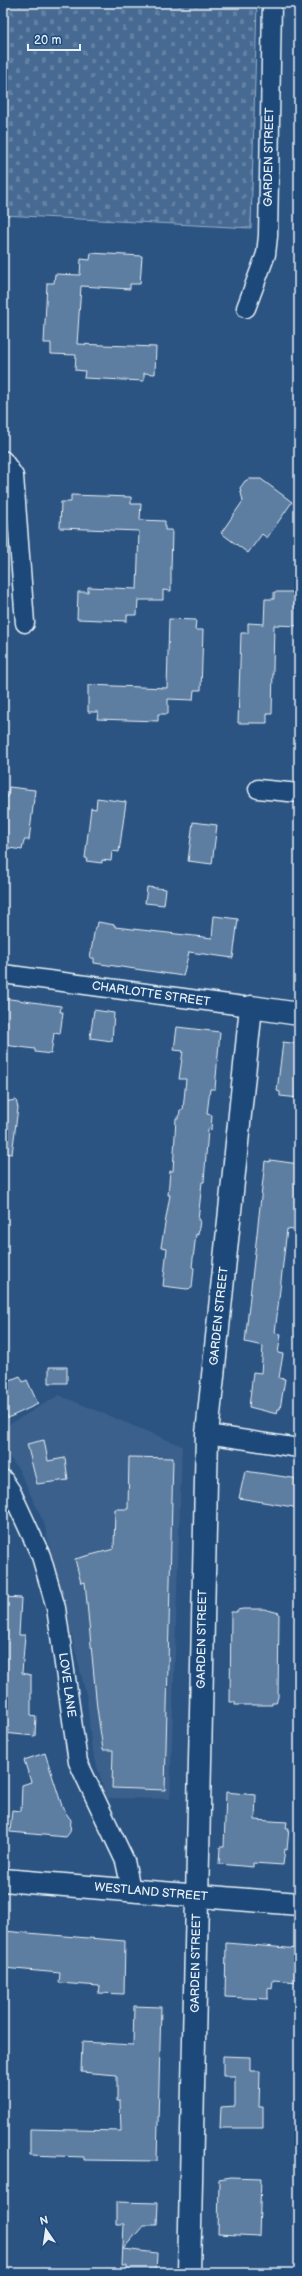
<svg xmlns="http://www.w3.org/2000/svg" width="302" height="2276" viewBox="0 0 302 2276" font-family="'Balsamiq Sans',sans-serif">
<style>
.built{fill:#3a608b}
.cemetery{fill:url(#cemetery-stones);stroke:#98aec6}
.building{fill:#5d7da1;stroke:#e8f1f8}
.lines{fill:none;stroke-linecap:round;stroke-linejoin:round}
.street-casing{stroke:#e8f1f8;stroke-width:21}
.secondary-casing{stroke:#e8f1f8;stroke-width:25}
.street{stroke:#1f4a7a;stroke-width:18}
.secondary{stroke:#1f4a7a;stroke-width:22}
.labels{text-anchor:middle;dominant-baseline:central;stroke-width:3;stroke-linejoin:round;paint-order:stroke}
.street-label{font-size:12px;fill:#e8f1f8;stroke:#1f4a7a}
</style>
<defs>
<pattern id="cemetery-stones" width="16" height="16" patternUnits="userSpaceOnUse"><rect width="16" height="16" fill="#476b93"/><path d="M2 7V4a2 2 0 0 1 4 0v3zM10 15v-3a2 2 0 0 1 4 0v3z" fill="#6281a3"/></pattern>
</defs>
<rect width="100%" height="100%" fill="#2b5482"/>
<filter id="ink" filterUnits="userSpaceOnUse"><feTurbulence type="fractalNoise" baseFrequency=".025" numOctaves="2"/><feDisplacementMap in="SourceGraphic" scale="8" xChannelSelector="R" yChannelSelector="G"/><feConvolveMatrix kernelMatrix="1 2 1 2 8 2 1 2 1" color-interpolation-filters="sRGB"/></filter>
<g filter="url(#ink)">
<path class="built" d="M 59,1395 L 182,1446 L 170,1799 L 106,1798 L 91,1744 L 87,1698 L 44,1523 L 19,1470 L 3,1449 L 3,1428 Z"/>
<path class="cemetery" d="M 3,3 L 257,3 L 251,228 L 3,215 Z"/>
<path class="building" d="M 91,253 L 142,256 L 140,284 L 130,284 L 130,289 L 81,286 L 77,344 L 156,347 L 155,374 L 144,373 L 144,381 L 84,378 L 85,371 L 75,370 L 76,355 L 51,354 L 51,343 L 44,343 L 47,283 L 54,283 L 55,274 L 80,275 L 81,259 L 90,260 Z
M 249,479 L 261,479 L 292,502 L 267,538 L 262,534 L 248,553 L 221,533 L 243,501 L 240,488 L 245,481 Z
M 71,495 L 131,497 L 131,504 L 141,504 L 140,520 L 165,521 L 165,530 L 172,530 L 171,570 L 171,591 L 163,590 L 163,600 L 138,600 L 137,615 L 127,615 L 127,621 L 77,619 L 78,592 L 88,592 L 88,587 L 137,589 L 139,531 L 60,528 L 61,502 L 71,502 Z
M 274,592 L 295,592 L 295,599 L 299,600 L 299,626 L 274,625 L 272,714 L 267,714 L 267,723 L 238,723 L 241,633 L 248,633 L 248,623 L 264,624 L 265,599 L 274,599 Z
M 169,619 L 196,620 L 195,630 L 203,630 L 201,690 L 194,690 L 193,700 L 168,699 L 168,714 L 158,714 L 158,721 L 97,719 L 98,712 L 88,712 L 88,685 L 167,688 Z
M 9,787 L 35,790 L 29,840 L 24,840 L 22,850 L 3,847 L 5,817 L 3,817 L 3,796 L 8,797 Z
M 97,798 L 126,802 L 119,852 L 112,851 L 111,861 L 102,860 L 102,863 L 86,861 L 87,858 L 85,858 L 91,808 L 96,809 Z
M 193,822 L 217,825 L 212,864 L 188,861 Z
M 147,887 L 166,889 L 164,905 L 145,903 Z
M 214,916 L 238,919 L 233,958 L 189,952 L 183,976 L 94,963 L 94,958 L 90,958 L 95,927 L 97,927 L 98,922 L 115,925 L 115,927 L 212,938 Z
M 3,998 L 61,1006 L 60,1012 L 63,1012 L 60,1034 L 54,1033 L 51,1054 L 35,1052 L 35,1049 L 4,1045 Z
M 94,1010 L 114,1013 L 112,1041 L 90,1038 Z
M 177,1027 L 220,1032 L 215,1089 L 210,1089 L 207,1114 L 212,1115 L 211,1130 L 208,1129 L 204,1182 L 202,1182 L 198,1220 L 200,1220 L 198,1235 L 196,1234 L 192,1267 L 194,1268 L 192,1288 L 187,1289 L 163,1286 L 167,1248 L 161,1247 L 170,1195 L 168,1195 L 170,1171 L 173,1171 L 176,1118 L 179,1118 L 180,1110 L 183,1110 L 186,1079 L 179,1079 L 183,1051 L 174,1050 Z
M 283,1042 L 299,1044 L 299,1098 L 280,1096 L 280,1092 L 277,1091 Z
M 16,1100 L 18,1108 L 12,1154 L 3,1153 L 3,1102 Z
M 270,1160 L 299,1164 L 299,1231 L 287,1229 L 275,1333 L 281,1334 L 278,1353 L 283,1354 L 279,1378 L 285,1379 L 280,1409 L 278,1409 L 277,1414 L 249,1407 L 253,1372 L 261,1373 L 263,1346 L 245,1342 L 265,1161 L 270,1162 Z
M 49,1367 L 67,1367 L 67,1383 L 49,1383 Z
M 20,1376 L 23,1382 L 27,1380 L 38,1404 L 8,1418 L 3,1406 L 3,1383 Z
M 44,1440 L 48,1461 L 65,1458 L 68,1480 L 37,1484 L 27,1444 Z
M 129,1457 L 173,1458 L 165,1790 L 112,1788 L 113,1750 L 103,1750 L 97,1708 L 85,1582 L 81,1583 L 75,1559 L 114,1549 L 115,1509 L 128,1509 Z
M 245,1471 L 299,1479 L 299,1508 L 239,1498 Z
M 3,1597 L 21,1598 L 19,1635 L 25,1635 L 22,1673 L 31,1675 L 31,1715 L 36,1716 L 35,1736 L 3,1733 Z
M 243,1609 L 264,1609 L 279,1613 L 278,1697 L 276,1703 L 272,1703 L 272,1705 L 235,1705 L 235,1702 L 230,1702 L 231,1612 L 237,1612 L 237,1610 Z
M 45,1753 L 63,1809 L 71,1820 L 70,1832 L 66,1837 L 10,1832 L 12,1810 L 21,1811 L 22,1785 L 31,1782 L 24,1760 Z
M 226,1792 L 256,1795 L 255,1820 L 287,1822 L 286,1828 L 289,1828 L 287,1850 L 285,1849 L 283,1865 L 253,1863 L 253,1867 L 219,1864 L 220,1847 L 224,1847 Z
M 3,1931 L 125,1941 L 124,1994 L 98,1993 L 99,1986 L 59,1983 L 60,1973 L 3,1968 Z
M 226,1943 L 299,1949 L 299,1982 L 273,1980 L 272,1989 L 268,1988 L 268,1999 L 225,1997 Z
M 134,2006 L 161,2007 L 157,2161 L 84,2160 L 84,2157 L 30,2155 L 30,2129 L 121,2131 L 120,2101 L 117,2101 L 117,2075 L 81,2072 L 82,2042 L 133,2045 Z
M 223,2056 L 250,2057 L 250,2071 L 260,2071 L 259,2107 L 263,2107 L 263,2128 L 220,2128 L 221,2107 L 235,2106 L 235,2076 L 223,2076 Z
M 231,2177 L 261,2178 L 259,2236 L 218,2234 L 219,2179 Z
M 116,2202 L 158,2203 L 157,2225 L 144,2225 L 123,2249 L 157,2253 L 156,2273 L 127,2273 L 127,2265 L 122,2265 L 124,2224 L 116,2224 Z"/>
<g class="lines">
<defs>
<path id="street" d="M 246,308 L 266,254 L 268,236 L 272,3
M 3,460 L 14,476 L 25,623
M 258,789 L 299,793
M 3,974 L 251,1007
M 207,1434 L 299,1448
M 3,1479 L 11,1491 L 41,1556 L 56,1608 L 78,1762 L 125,1861 L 131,1889"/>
<path id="secondary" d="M 3,1880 L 299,1904
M 189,2273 L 207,1434 L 251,1007 L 299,1014"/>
</defs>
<use href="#street" class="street-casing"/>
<use href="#secondary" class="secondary-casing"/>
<use href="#street" class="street"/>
<use href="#secondary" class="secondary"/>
</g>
</g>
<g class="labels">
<g class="street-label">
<text transform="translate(269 157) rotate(-89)">GARDEN STREET</text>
<text transform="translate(151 994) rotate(8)">CHARLOTTE STREET</text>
<text transform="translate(219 1316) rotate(-84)">GARDEN STREET</text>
<text transform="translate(202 1639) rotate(-89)">GARDEN STREET</text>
<text transform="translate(67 1685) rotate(82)">LOVE LANE</text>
<text transform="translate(151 1892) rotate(5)">WESTLAND STREET</text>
<text transform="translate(196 1963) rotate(-89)">GARDEN STREET</text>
</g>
</g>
<rect width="302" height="2276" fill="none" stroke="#1f4a7a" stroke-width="16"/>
<rect x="8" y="8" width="286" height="2260" fill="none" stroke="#e8f1f8" stroke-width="1.5" filter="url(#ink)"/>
<g transform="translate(46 2230) rotate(347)" stroke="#1f4a7a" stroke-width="3" paint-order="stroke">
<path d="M0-3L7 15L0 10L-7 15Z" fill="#e8f1f8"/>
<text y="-6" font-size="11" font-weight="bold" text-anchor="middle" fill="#e8f1f8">N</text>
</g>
<path d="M28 44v6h52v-6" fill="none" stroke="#e8f1f8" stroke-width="2"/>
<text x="34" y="44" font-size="12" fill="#e8f1f8" stroke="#1f4a7a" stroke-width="3" paint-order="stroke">20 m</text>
</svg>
